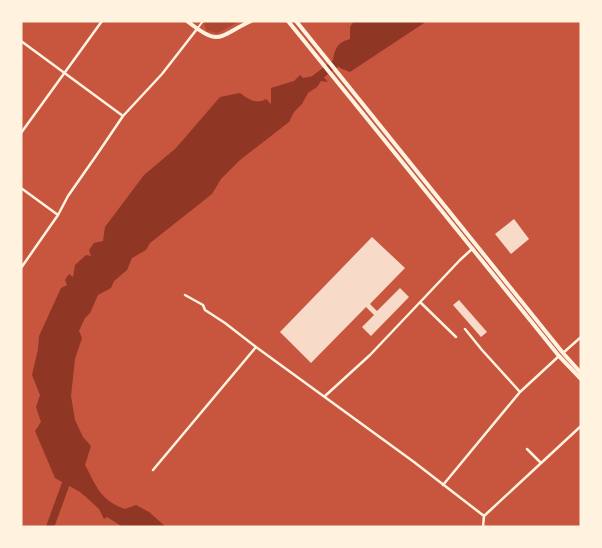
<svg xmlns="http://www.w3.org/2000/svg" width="602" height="548" viewBox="0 0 602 548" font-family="Commissioner,sans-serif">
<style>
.green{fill:#ae4732}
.water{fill:#8f3625}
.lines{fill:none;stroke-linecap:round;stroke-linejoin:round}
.river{stroke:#8f3625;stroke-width:8}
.building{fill:#f7dbc8}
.pedestrian{stroke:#fff3e0;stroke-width:2}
.minor{stroke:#fff3e0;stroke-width:2.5}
.secondary{stroke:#fff3e0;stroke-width:4}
</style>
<rect width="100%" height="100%" fill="#c8553d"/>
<path class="green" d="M 206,21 L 240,21 L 218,33 L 207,31 L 204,24 Z"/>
<path class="water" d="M 354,21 L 427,21 L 350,72 L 340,68 L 333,59 C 336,47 337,43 350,39 L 350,27 Z
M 319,72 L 328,82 L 321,81 L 317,87 L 308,93 L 302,104 L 294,112 L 289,122 L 240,160 L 221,179 L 212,194 L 150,243 L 146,250 L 132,258 L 127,270 L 114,281 L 111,288 L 98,295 L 90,313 L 85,318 L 79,331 L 82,338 L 75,359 L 71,396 L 75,420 L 83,437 L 91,446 L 85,465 C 97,487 100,500 125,509 L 136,505 L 149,512 L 166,527 L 123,527 L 107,517 L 104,519 L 99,509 L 86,497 L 80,492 L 55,478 L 35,431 L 41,422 L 36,407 L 40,395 L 32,375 L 38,349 L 39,336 L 61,288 L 67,285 L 65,280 L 69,274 L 73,277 L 75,265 L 86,255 L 91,256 L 89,250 L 94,243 L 103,241 L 105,227 L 144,175 L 176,148 L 220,97 L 240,93 C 249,99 255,105 266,99 L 271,104 L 271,88 L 294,81 L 300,75 L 303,78 L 314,76 Z"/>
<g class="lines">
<path class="river" d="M 315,79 L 344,57
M 50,527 L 69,475"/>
</g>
<path class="building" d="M 514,219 L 529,239 L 511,254 L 495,234 Z
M 372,237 L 405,268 L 370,304 L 377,311 L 400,288 L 409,297 L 371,336 L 362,327 L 374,315 L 366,307 L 311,363 L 280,332 Z
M 459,300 L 487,332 L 481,337 L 453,305 Z"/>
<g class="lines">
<path class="pedestrian" d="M 197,29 L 203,21"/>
<path class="minor" d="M 21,41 L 123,116
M 21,133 L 102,21
M 21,188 L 58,215
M 21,268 L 58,215 L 68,196 L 98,153 L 123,116 L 162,74 L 197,29
M 185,295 L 203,305 L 205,310 L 225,323 L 256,347 L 414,462 L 484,516 L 483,527
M 420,302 L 456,337
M 465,329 L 482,350 L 520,392
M 563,353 L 581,337
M 325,396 L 370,355 L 460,260 L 472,249
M 527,449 L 541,463
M 153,470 L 256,347
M 443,485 L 520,392 L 559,356
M 484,516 L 581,426"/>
<path class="secondary" d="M 187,21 C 220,47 217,37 251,21
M 288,21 L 526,315 L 559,356 L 581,379
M 296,21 L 563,353 L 581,373"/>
</g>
<rect width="602" height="548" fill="none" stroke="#fff3e0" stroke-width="45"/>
</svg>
